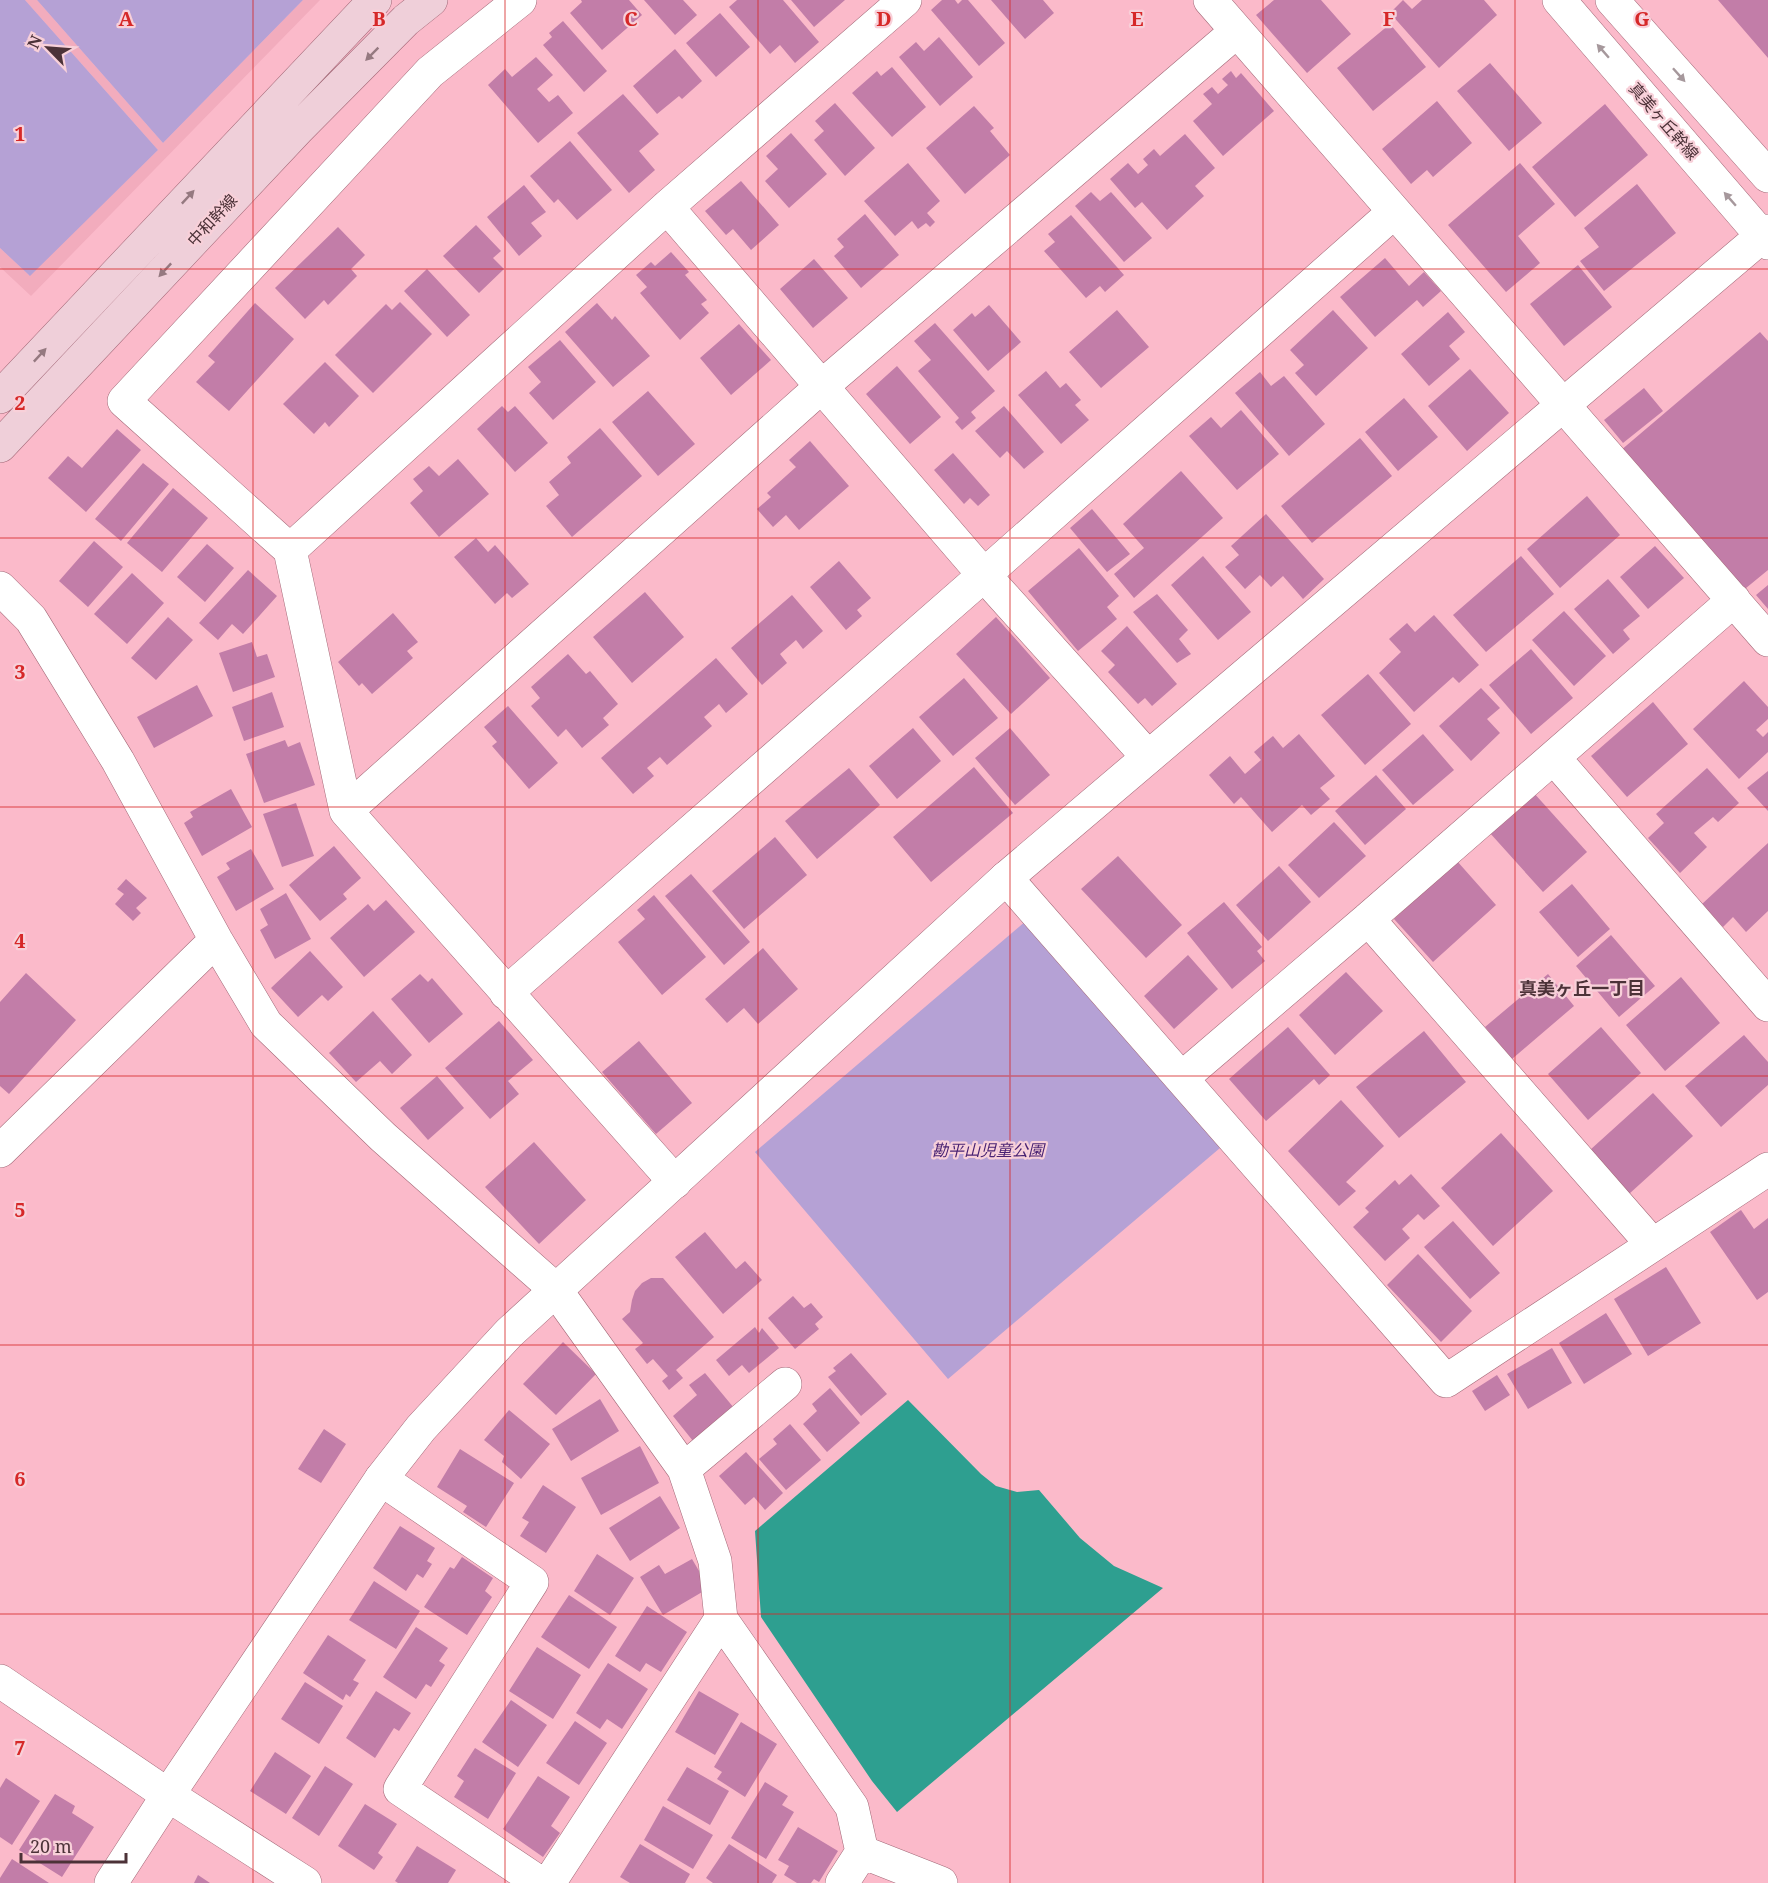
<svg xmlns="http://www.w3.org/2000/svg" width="1768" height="1883" viewBox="0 0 1768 1883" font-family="'Noto Serif','Noto Sans JP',serif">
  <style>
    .built { fill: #f2acbd }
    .green { fill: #b5a1d5 }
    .water { fill: #2e9f90 }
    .building { fill: #c27da8 }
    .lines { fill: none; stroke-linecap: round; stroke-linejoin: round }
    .minor-casing { stroke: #a36978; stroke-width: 34 }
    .tertiary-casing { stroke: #a36978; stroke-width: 34 }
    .secondary-casing { stroke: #a36978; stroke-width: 34 }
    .minor { stroke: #fff; stroke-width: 33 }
    .tertiary { stroke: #fff; stroke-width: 33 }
    .secondary { stroke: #efcfd9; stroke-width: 33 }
    .oneway { fill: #a6989c }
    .oneway2 { fill: #957980 }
    .grid { fill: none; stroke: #d62828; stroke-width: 1.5; stroke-opacity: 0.55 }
    .labels { text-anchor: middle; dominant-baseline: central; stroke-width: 4.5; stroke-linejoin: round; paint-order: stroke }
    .street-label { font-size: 16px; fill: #4c3238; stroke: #f8d0d9 }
    .park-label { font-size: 16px; font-style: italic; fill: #492373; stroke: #f8d0d9 }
    .neighbourhood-label { font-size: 18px; font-weight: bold; fill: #4c3238; stroke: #f8d0d9 }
    .grid-label { font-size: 20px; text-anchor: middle; font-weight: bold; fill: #d62828; stroke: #f8d0d9; stroke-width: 4.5; stroke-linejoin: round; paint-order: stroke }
  </style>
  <rect width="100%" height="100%" fill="#fbbaca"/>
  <path class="built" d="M25,0H37L163,143L303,0H320L31,296L0,267V248L29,275L158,150Z"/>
  <path class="green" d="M0,0H25L158,150L30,276L0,248Z
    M37,0H303L163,143Z
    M1027,920L1220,1148L948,1379L755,1152Z"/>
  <path class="water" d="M908,1400L981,1474L996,1486L1017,1492L1039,1490L1080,1538L1114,1566L1163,1588L897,1812L872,1781L761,1617L755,1531Z"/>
  <path class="building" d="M581,0H629L642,15L602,50L570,13L582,2Z
    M644,0H683L697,15L675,35Z
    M737,0H783L819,42L795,63L780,45L770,54L729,7Z
    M791,0H845L814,27Z
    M942,0H955L958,4L962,0H968L1005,43L979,66L931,10Z
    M991,0H1043L1054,13L1025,39Z
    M1274,0H1321L1351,34L1307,73L1256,15Z
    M1403,0L1412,9L1422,0H1484L1497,15L1439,68L1390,13Z
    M1718,0H1768V58Z
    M720,13L750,47L716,77L686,43Z
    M563,21L607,71L584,92L543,45L552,37L549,33Z
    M1390,24L1426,67L1373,111L1337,68Z
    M939,37L973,77L940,106L899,57L916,42L924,51Z
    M675,49L702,81L682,99L679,96L657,114L633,86Z
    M536,57L553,75L537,89L549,102L558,95L573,113L538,143L488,85L505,69L512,77Z
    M1490,63L1542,123L1509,151L1457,91Z
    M892,67L926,107L892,137L852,93L877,71L881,76Z
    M1231,71L1236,78L1241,73L1274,111L1223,156L1193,121L1212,104L1203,94L1212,87L1218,94L1228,85L1222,79Z
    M623,94L659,134L639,151L655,170L629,193L577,133Z
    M1437,101L1472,143L1433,177L1427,170L1411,184L1382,149Z
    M835,103L875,148L845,176L814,140L824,131L815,121Z
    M1605,104L1648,155L1575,217L1532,167Z
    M974,106L994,128L990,131L1010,155L965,194L926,148Z
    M791,133L827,174L789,208L765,181L778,169L766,156Z
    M1185,134L1215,168L1195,186L1204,196L1167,230L1142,202L1135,208L1110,179L1128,163L1138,174L1148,165L1143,159L1154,149L1160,156Z
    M570,141L612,190L577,220L558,199L554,203L530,176Z
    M908,163L940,201L927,213L935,222L930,227L926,223L918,229L912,221L895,236L864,201Z
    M1520,163L1555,204L1518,236L1540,263L1506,292L1448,225Z
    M741,181L779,225L751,250L733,229L726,235L705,211Z
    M1637,184L1676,233L1604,291L1580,261L1599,247L1584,228Z
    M524,185L546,212L531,223L542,236L519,256L487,217Z
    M1091,192L1100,201L1111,192L1152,238L1124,262L1075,206Z
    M865,214L899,255L861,288L834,256L844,247L837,239Z
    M1071,215L1124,275L1105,292L1100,286L1086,298L1044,251L1055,242L1048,234Z
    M476,225L501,251L493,258L504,269L479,293L443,256Z
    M338,227L365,255L351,269L357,276L328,305L324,300L305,319L275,288Z
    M671,252L689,272L685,275L707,300L701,304L709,313L680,340L640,293L647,287L636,275L651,262L655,266Z
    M1385,258L1409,286L1424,272L1441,291L1423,307L1417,300L1375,337L1340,297Z
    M814,259L848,298L813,328L780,289Z
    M1578,265L1612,307L1564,346L1530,304Z
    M427,269L470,315L447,337L404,291Z
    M400,302L432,334L373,393L335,355L386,304L392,310Z
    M255,303L294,339L229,411L196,382L215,362L208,356Z
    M597,303L612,320L615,316L650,356L613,387L565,332Z
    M989,305L1021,342L988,371L953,330L972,313L975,317Z
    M1117,310L1149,347L1101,388L1069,352Z
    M1333,310L1368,348L1316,396L1295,373L1304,365L1290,350Z
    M1448,312L1465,332L1449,346L1460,359L1429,386L1401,354Z
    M935,323L995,391L971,412L976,418L962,430L955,422L959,418L918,371L931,360L914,341Z
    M739,324L771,360L731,395L700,358Z
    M1760,332L1768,341V570L1740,593L1620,451Z
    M560,340L596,382L553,420L529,393L541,382L528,367Z
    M325,362L359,396L329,427L325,422L314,434L283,404Z
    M897,366L941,417L910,444L866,394Z
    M1470,369L1509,413L1467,451L1428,406Z
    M1046,371L1060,388L1066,383L1081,400L1075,405L1089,420L1061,444L1018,395Z
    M1260,372L1271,386L1284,376L1325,424L1289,456L1235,393Z
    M1644,388L1663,411L1623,443L1604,420Z
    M648,391L695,444L658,476L612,422Z
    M1404,398L1438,437L1398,471L1365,432Z
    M502,406L508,412L515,406L548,443L515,472L477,429Z
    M1004,406L1044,452L1024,469L1007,451L1000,458L975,431Z
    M1241,410L1279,454L1237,490L1189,436L1211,417L1221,428Z
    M600,428L642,476L572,537L546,506L559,495L549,482L571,463L567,457Z
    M117,429L141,450L86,512L48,478L68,456L82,468Z
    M1360,438L1392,476L1312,543L1281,506Z
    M810,441L849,486L799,530L786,515L773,527L757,509L771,497L767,493L796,467L789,460Z
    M953,453L990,495L978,506L970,498L964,504L934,470Z
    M458,459L489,494L439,537L410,503L423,491L413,479L429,466L439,476Z
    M143,463L169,484L121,541L95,519Z
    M1181,471L1223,518L1134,598L1114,574L1144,548L1123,524Z
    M173,488L208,518L162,572L127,543Z
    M1587,496L1620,535L1560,588L1527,549Z
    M1092,509L1130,554L1107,572L1070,528Z
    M1266,514L1324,579L1303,599L1283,576L1271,587L1260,575L1245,589L1225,567L1239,555L1231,546Z
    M476,538L488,552L495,545L529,584L512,598L507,593L495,604L454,557Z
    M94,541L123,567L88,607L59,581Z
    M207,544L234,568L205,602L177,577Z
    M1655,546L1684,578L1648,609L1620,577Z
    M1079,548L1119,596L1107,607L1117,619L1078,651L1028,591Z
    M1203,556L1251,612L1218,640L1171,585Z
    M1521,556L1554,594L1486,652L1453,615Z
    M839,561L871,598L857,610L862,616L846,630L810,587Z
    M248,570L277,596L243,634L232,624L218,640L199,623Z
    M132,573L164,603L127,644L94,614Z
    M1608,579L1640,616L1623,630L1630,639L1613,654L1574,609Z
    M1768,585V609L1756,595Z
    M645,592L684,637L632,683L593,637Z
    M1157,594L1188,630L1179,639L1191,654L1177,663L1133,612Z
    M792,595L823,631L803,649L796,640L780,654L787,663L762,685L731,648Z
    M1564,611L1606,656L1574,686L1532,640Z
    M393,613L418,642L407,651L413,658L372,694L362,683L359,686L338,662Z
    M1434,615L1479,665L1459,683L1453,677L1414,712L1379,673L1401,652L1389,639L1407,623L1415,632Z
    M168,617L193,640L156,680L131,658Z
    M996,617L1050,678L1011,714L956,654Z
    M1127,626L1177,684L1152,706L1145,698L1138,704L1108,672L1115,665L1101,651Z
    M252,642L257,657L267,654L275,677L233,692L219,653Z
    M1531,649L1573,698L1531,734L1489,685Z
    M568,654L586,674L590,671L618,704L603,718L609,725L582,748L566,729L558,737L531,706L540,698L531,687Z
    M716,658L748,694L726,713L719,704L704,717L712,726L667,765L660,757L647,768L654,776L633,794L601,758Z
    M1368,674L1411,724L1365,765L1321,715Z
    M964,678L998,718L953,756L919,717Z
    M1744,681L1768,707V719L1756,730L1763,737L1768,732V752L1739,779L1693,729Z
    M197,685L213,716L154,748L137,717Z
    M1481,688L1500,708L1487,719L1500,733L1471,761L1439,726Z
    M272,692L284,727L244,741L232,707Z
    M1653,702L1688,744L1627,797L1591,756Z
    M508,706L558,763L529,789L492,746L497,742L484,727Z
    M913,728L941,761L897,799L869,766Z
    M1010,728L1050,775L1015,805L975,758Z
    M1299,734L1335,776L1320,788L1330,799L1311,815L1302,805L1272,832L1241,797L1234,804L1209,775L1230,756L1245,774L1261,760L1254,752L1273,736L1283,748Z
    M1423,734L1454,770L1413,805L1382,770Z
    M285,740L288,747L300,742L315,785L264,803L246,754Z
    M974,767L1013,813L931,882L893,837Z
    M849,768L880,805L817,859L785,821Z
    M1707,768L1739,803L1718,822L1713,817L1694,833L1707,847L1680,873L1648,838L1664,823L1656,814Z
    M1768,771V811L1747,788Z
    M1376,775L1406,809L1365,845L1335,811Z
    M231,789L252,827L202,856L184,823L193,817L190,812Z
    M1533,792L1587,852L1543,892L1489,832Z
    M296,803L314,856L282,867L263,814Z
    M1334,822L1366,856L1319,898L1288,865Z
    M775,837L807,875L744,929L712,891Z
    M1768,843V911L1746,932L1733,917L1723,927L1702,904Z
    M334,846L361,878L343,894L347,899L320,921L289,885Z
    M251,849L274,889L236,911L217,877L230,869L226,863Z
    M1118,856L1182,925L1146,958L1081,889Z
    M1457,861L1496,905L1433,962L1394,919Z
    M1279,866L1311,902L1268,941L1236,905Z
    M691,874L750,942L724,965L665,896Z
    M126,879L147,898L136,908L141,913L133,921L115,904L124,894L117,889Z
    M1572,884L1610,929L1578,957L1539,912Z
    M286,893L311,939L275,959L260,930L268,925L260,909Z
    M654,895L706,957L662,995L618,942L645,919L637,910Z
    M386,900L415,932L364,977L330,938L368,904L374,911Z
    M1224,902L1262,947L1257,951L1265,961L1232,989L1187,933Z
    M1611,935L1655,986L1619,1017L1576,966Z
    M763,948L798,989L758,1024L744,1008L727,1023L705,999Z
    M310,951L343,987L328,1001L322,995L298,1017L271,988Z
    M1188,955L1218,989L1174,1029L1144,996Z
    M1346,972L1383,1011L1335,1055L1299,1015Z
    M26,973L76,1020L9,1094L0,1086V1002Z
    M420,974L428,982L432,978L463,1014L429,1043L391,999Z
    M1548,974L1574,1006L1512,1059L1485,1027Z
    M1681,977L1720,1023L1665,1071L1626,1025Z
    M373,1011L412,1055L392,1074L380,1061L356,1082L329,1053Z
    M499,1021L533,1060L508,1081L519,1094L490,1119L445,1068Z
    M1288,1027L1330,1075L1319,1085L1314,1079L1266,1121L1229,1079Z
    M1601,1027L1641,1073L1588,1120L1548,1074Z
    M1424,1031L1466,1082L1399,1138L1356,1087Z
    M1744,1035L1768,1062V1085L1721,1127L1685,1086Z
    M639,1041L692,1103L656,1134L602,1072Z
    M437,1076L464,1108L428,1140L400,1108Z
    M1653,1093L1693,1136L1629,1194L1590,1150Z
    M1341,1100L1384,1146L1346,1182L1356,1191L1339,1206L1288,1151Z
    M1501,1133L1553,1191L1493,1246L1441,1188Z
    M534,1142L586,1200L539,1244L485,1187Z
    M1411,1174L1440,1206L1424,1220L1418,1214L1402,1229L1410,1238L1385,1261L1353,1227L1369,1212L1365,1208L1395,1180L1399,1185Z
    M1741,1210L1754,1229L1768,1218V1292L1757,1300L1710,1232Z
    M1453,1221L1500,1273L1470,1299L1424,1247Z
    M705,1232L736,1269L745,1261L762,1280L723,1314L675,1257Z
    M1418,1254L1472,1311L1441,1342L1387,1285Z
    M1666,1267L1701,1323L1648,1356L1614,1299Z
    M651,1278H663L714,1337L676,1370L683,1378L669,1390L662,1381L668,1376L653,1359L647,1364L635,1349L643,1343L622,1319L630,1312L632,1300L635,1291L642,1283Z
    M793,1296L804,1308L811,1303L823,1317L815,1324L819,1329L795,1349L768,1318Z
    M1606,1313L1632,1354L1584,1384L1559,1343Z
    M755,1327L759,1333L762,1328L779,1348L749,1373L742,1365L729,1376L716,1360Z
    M563,1342L596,1374L556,1415L523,1384Z
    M1552,1348L1572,1383L1528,1409L1507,1374Z
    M851,1353L887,1394L861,1416L828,1377L836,1371L833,1368Z
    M705,1373L734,1408L693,1441L673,1416L697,1395L689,1385Z
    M1497,1375L1510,1395L1485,1411L1472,1391Z
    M830,1388L860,1423L827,1452L803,1424L817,1411L812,1404Z
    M600,1399L619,1431L571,1461L552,1429Z
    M509,1410L550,1444L521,1479L502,1462L504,1456L484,1440Z
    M790,1424L821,1460L786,1490L759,1459L777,1444L773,1439Z
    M324,1429L346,1444L321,1483L298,1469Z
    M640,1446L659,1483L601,1515L581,1478Z
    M460,1449L514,1483L486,1527L463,1512L467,1506L437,1487Z
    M746,1452L783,1493L765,1510L754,1497L745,1505L719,1476Z
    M543,1485L576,1507L546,1553L520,1536L529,1522L522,1518Z
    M660,1496L680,1528L630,1561L609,1528Z
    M400,1526L435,1548L427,1561L432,1564L423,1578L417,1574L406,1591L373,1568Z
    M597,1554L634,1578L610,1615L574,1591Z
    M462,1557L493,1578L485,1591L492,1597L467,1635L424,1607L450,1567L454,1569Z
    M692,1559L709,1588L663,1615L640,1577L659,1565L665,1574Z
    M374,1581L420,1611L396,1649L349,1620Z
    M569,1595L617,1627L589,1669L541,1637Z
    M647,1606L687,1632L661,1672L646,1663L640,1672L615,1656Z
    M416,1627L448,1648L439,1661L445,1665L431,1687L426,1684L416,1699L383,1677Z
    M328,1635L366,1660L353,1680L359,1683L350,1697L346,1694L343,1700L303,1673Z
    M537,1647L581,1675L553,1719L509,1691Z
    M608,1663L648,1689L622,1729L607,1719L600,1729L576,1713Z
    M305,1682L343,1706L319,1744L281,1719Z
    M376,1691L411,1713L399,1731L394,1728L375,1758L346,1738Z
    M699,1691L739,1714L715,1755L675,1732Z
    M511,1700L547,1725L518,1767L482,1742Z
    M575,1721L607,1743L579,1785L546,1763Z
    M741,1722L777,1744L745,1797L717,1779L722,1772L714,1767Z
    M475,1748L516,1773L488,1819L454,1797L464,1781L457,1776Z
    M275,1752L311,1776L286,1814L250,1791Z
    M325,1766L353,1784L319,1836L292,1818Z
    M687,1767L729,1791L710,1825L667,1800Z
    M538,1776L570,1797L551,1826L560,1833L543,1857L503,1829Z
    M6,1778L40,1801L12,1845L0,1837V1788Z
    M765,1782L788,1796L782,1805L794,1812L766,1859L731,1838Z
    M55,1794L75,1806L72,1813L94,1827L62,1877L19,1850Z
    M365,1804L397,1824L378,1853L383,1857L374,1870L338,1846Z
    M663,1806L713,1835L693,1869L644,1840Z
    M798,1827L838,1851L819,1882L814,1879L811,1883H797L784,1875L789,1866L778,1860Z
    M640,1844L690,1874L685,1883H630L620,1877Z
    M729,1844L777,1875L772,1883H713L706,1878Z
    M417,1846L456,1870L448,1883H398L395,1881Z
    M12,1859L49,1883H0V1878Z
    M198,1875L210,1883H194Z"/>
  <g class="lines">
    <defs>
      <path id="minor" d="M520,0L430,72L124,401L290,550L346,811L675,1182
        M1210,0L1768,640
        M667,207L984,575L1148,757
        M290,550L667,207L905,0
        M0,588L31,619L118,761L216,940L266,1024L383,1137L555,1289L684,1469L715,1561L721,1619L852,1807L862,1852L941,1883
        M1554,758L1768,1005
        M346,811L821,387L1237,31
        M1006,878L1446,1381L1768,1169
        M1368,919L1652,1244
        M506,993L984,575L1394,212
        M1182,1078L1368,919L1734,600
        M0,1151L216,940
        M684,1469L785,1384
        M381,1479L532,1582L400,1789L540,1883
        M549,1883L721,1619
        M842,1883L862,1852"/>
      <path id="tertiary" d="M1559,0L1768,243
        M1612,0L1768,176
        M0,1681L168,1795L305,1883
        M111,1883L168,1795L381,1479L421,1428L509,1333L1006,878L1768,231"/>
      <path id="secondary" d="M0,397L375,0
        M0,446L297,130L406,20L431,0"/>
    </defs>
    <use href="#minor" class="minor-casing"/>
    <use href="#tertiary" class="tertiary-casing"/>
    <use href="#secondary" class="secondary-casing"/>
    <use href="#minor" class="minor"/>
    <use href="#tertiary" class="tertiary"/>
    <use href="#secondary" class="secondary"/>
  </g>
  <defs><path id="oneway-solid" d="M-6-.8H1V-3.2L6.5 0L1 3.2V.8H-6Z" transform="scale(1.5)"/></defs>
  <g class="oneway">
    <use href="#oneway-solid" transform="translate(1603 51) rotate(-131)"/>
    <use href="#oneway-solid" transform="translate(1679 75) rotate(48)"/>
    <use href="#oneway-solid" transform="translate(1730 199) rotate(-131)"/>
  </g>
  <g class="oneway2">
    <use href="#oneway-solid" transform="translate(372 54) rotate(135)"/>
    <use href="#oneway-solid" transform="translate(188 197) rotate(-47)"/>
    <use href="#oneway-solid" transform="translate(165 270) rotate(133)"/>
    <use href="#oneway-solid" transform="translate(40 355) rotate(-47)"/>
  </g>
  <path class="grid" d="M253,0V1883M505,0V1883M758,0V1883M1010,0V1883M1263,0V1883M1515,0V1883M0,269H1768M0,538H1768M0,807H1768M0,1076H1768M0,1345H1768M0,1614H1768"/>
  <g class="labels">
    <g class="street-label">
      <text transform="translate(1664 121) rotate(49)">真美ヶ丘幹線</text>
      <text transform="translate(212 220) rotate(-47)">中和幹線</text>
    </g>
    <g class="park-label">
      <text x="988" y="1150">勘平山児童公園</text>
    </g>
    <g class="neighbourhood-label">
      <text x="1582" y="988">真美ヶ丘一丁目</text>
    </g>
  </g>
  <g class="grid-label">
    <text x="126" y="26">A</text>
    <text x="379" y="26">B</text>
    <text x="631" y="26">C</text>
    <text x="884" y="26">D</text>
    <text x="1137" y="26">E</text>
    <text x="1389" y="26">F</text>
    <text x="1642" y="26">G</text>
    <text x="20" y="141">1</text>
    <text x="20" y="410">2</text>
    <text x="20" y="679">3</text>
    <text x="20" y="948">4</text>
    <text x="20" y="1217">5</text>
    <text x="20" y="1486">6</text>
    <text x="20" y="1755">7</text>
  </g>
  <g transform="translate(48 48) rotate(295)" stroke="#f8d0d9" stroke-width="4.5" paint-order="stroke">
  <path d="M0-4.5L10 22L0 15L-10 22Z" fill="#4c3238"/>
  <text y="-9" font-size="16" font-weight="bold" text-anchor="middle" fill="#4c3238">N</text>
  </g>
  <path d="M21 1853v9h105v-9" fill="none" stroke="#4c3238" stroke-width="3"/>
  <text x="30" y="1853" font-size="18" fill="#4c3238" stroke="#f8d0d9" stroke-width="4.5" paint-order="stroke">20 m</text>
</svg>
